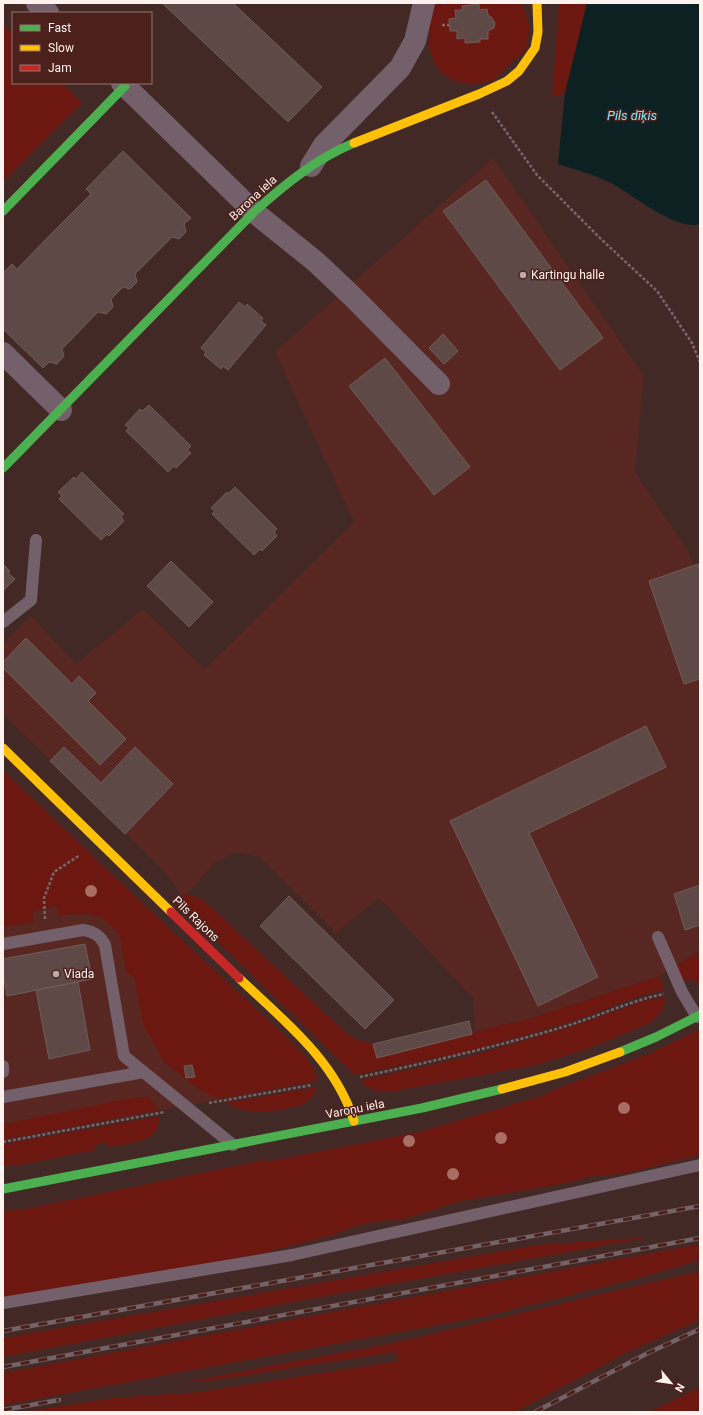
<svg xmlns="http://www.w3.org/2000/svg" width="703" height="1415" viewBox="0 0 703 1415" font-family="Roboto,sans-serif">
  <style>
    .built { fill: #582721 }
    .green { fill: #6c1810 }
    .water { fill: #0d2022 }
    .building { fill: #5e4946; stroke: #715c59 }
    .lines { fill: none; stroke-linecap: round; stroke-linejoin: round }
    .path { stroke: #79676d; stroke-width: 2.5; stroke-dasharray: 3 2; stroke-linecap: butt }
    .lane { stroke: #74606b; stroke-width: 12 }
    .street { stroke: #74606b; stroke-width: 22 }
    .fast { stroke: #4caf50; stroke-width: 9 }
    .slow { stroke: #ffc107; stroke-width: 9 }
    .jam { stroke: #c62828; stroke-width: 9 }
    .rail-casing { stroke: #756266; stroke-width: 4.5 }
    .rail { stroke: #4d211b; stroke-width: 3; stroke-dasharray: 9; stroke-linecap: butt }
    .tree { fill: #a86e64 }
    .poi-dot { fill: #bcaca9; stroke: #4d211b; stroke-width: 1.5 }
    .labels { text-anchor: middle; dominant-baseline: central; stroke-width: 3; stroke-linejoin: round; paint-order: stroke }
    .street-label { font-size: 12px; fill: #fef2ef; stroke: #4d211b }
    .poi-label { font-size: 12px; fill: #fef2ef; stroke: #4d211b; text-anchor: start }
    .water-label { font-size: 13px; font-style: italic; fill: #79e8fa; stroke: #4d211b }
  </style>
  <rect width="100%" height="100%" fill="#422926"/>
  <path class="built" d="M493,158L644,376L635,472L687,549L700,583V951L659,976L523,1021L501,1025L475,1033L473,998L379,898L336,933L260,857L236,852L213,864L184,899L164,871L3,714V644L31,616L76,664L143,609L205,669L354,522L275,352Z
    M89,862L307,1083L3,1140V895Z"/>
  <path class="green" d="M433,3H522L530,28L526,49L494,80L472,85L458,82L444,75L435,65L428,44Z
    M559,3H587L565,93L552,97Z
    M3,24L13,34V83H62L82,103L6,179L3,176Z
    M3,770C90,854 178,937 267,1019C281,1032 318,1062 317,1081L218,1099L200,1090L165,1063L143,1024L134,977L126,972C124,961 123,947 119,935C118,932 114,929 111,926C98,910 77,913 59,916L56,906L33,911L34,922L3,927Z
    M184,893L200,898L211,907L347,1034L358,1040L373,1044L378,1058L501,1025L523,1021L659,976L665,990L643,995L571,1022L469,1051L355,1075L188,913L183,900Z
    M700,951V984L688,979L681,984L673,968Z
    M666,997L663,1010L650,1023L590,1048L536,1065L395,1091C383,1092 367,1092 361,1080L471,1056L573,1026L647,1000Z
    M700,1029V1155L627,1173L588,1177L567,1183L461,1201L401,1220L377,1221L353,1227L334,1235L281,1248L246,1259L100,1283L92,1281L78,1287L3,1300V1211L25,1209L264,1160L270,1161L419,1132L541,1096L559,1088L651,1053Z
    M317,1087C316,1092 312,1099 307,1102C297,1108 266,1113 255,1112C244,1111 234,1107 225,1103Z
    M136,1097L149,1098L159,1110L3,1140V1124Z
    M160,1116C160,1144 129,1143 108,1147L107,1143L95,1145V1150L15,1166H3V1144Z
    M651,1237L325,1296L3,1357V1338L537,1245Z
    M700,1244V1260L643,1277L487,1316L3,1405V1373Z
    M700,1271V1320L630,1351L515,1412H21L113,1398L199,1392L398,1361L395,1352L209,1381L180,1383L393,1343Z
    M700,1387V1412H649Z"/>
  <path class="water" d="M587,3H700V224C675,231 635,196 613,184C596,175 576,170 558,164L565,93Z"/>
  <path class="building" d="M162,3H233L322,87L288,122Z
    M479,4V10L487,9L488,15L492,18L495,23L494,28L488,31V39H480V42L465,43V38L457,39V31H450L449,19L456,18L455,10H463L462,6Z
    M123,151L191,218L184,224L186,232L179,239L172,237L135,274L137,282L130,289L123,287L111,299L113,307L106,314L98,312L62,349L64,356L57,364L49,362L43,368L3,329V273L12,264L17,269L54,231L91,194L86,189Z
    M486,180L603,338L560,370L443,211Z
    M239,302L245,307L247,304L263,318L261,321L266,325L228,370L223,366L221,369L204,355L206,352L201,348Z
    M443,334L458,351L444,364L429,348Z
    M385,358L470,467L434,495L349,386Z
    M149,405L191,446L187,450L191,453L176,468L174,466L168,472L126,431L129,428L125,425L140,409L142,411Z
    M82,472L124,514L121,517L124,521L109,536L107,534L101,540L59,499L62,496L58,492L74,477L76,479Z
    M235,487L277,529L274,532L277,536L262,551L260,549L254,555L212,514L215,511L211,508L227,492L228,494Z
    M171,561L213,602L189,627L147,586Z
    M3,564L10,571L8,573L15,579L3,591Z
    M698,564L700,571V679L684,684L649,581Z
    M26,638L72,684L79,676L96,693L88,701L126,739L100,765L3,668V662Z
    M646,726L666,767L529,833L598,977L538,1006L450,821Z
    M64,747L101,783L135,747L173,784L125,834L50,761Z
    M700,885V925L685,930L674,894Z
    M289,896L394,1000L365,1029L260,926Z
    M85,944L92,979L7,996L3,973V959Z
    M78,982L90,1050L49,1059L36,990Z
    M469,1021L472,1034L377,1058L373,1044Z
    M192,1065L195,1077L186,1078L184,1066Z"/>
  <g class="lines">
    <path class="path" d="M442,25H449
      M492,112L537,175L602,240L657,291L692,343L700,362
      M45,919L44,898L54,872L80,855
      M360,1077C430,1062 495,1047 563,1027C597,1017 629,1001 664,994
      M209,1103L312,1085
      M3,1142L165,1112"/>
    <path class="lane" d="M3,622L31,600L36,540
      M658,937L682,992L697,1017
      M3,944L83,930C93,931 100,935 105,945L124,1056L233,1145
      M3,1066V1072
      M3,1097L144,1072
      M3,1303L292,1255L700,1165"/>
    <path class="street" d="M37,3L48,13
      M122,83L254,212L316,262L353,297L439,384
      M311,166L324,145L400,68L415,41L424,3
      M3,353L61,410"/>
    <path class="fast" d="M3,211L125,86
      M3,468L254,212C284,185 317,158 354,143
      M620,1052L656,1037L700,1015
      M3,1189L422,1108L502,1089"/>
    <path class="slow" d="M354,143L479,94L507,81L519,71L535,48L538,32L537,3
      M3,748L171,912
      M239,978C284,1021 335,1060 354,1121
      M502,1089L565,1072L620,1052"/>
    <path class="jam" d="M171,912L239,978"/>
    <defs>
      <path id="rail" d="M3,1331L700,1206
        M3,1367L700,1238
        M3,1410L59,1400
        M535,1412L648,1353L700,1329"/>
    </defs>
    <use href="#rail" class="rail-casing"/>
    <use href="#rail" class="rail"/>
  </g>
  <g class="tree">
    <circle cx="91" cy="891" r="6"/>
    <circle cx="624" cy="1108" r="6"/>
    <circle cx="501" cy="1138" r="6"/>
    <circle cx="409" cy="1141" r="6"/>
    <circle cx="453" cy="1174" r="6"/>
  </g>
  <g class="poi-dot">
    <circle cx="523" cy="275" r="4"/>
    <circle cx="56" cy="974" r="4"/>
  </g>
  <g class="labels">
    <g class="street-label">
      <text transform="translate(253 198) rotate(-43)">Barona iela</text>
      <text transform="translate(196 919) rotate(44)">Pils Rajons</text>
      <text transform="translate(355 1109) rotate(-11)">Varoņu iela</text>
    </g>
    <g class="poi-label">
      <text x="531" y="275">Kartingu halle</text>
      <text x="64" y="974">Viada</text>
    </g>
    <g class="water-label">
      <text x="632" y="115">Pils dīķis</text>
    </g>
  </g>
  <rect width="703" height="1415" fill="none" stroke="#fef2ef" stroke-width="8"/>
  <rect x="12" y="12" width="140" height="72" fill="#4d211b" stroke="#947570"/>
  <rect x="20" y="25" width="20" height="6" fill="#4caf50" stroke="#947570"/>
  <text x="48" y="32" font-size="12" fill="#fef2ef">Fast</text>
  <rect x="20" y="45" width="20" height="6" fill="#ffc107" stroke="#947570"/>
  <text x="48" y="52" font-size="12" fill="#fef2ef">Slow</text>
  <rect x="20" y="65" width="20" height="6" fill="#c62828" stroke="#947570"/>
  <text x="48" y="72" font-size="12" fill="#fef2ef">Jam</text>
  <g transform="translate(671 1383) rotate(119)" stroke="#4d211b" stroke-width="3" paint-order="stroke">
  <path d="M0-3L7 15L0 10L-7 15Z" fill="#fef2ef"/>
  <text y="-6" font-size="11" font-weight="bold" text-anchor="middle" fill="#fef2ef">N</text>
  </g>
</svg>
